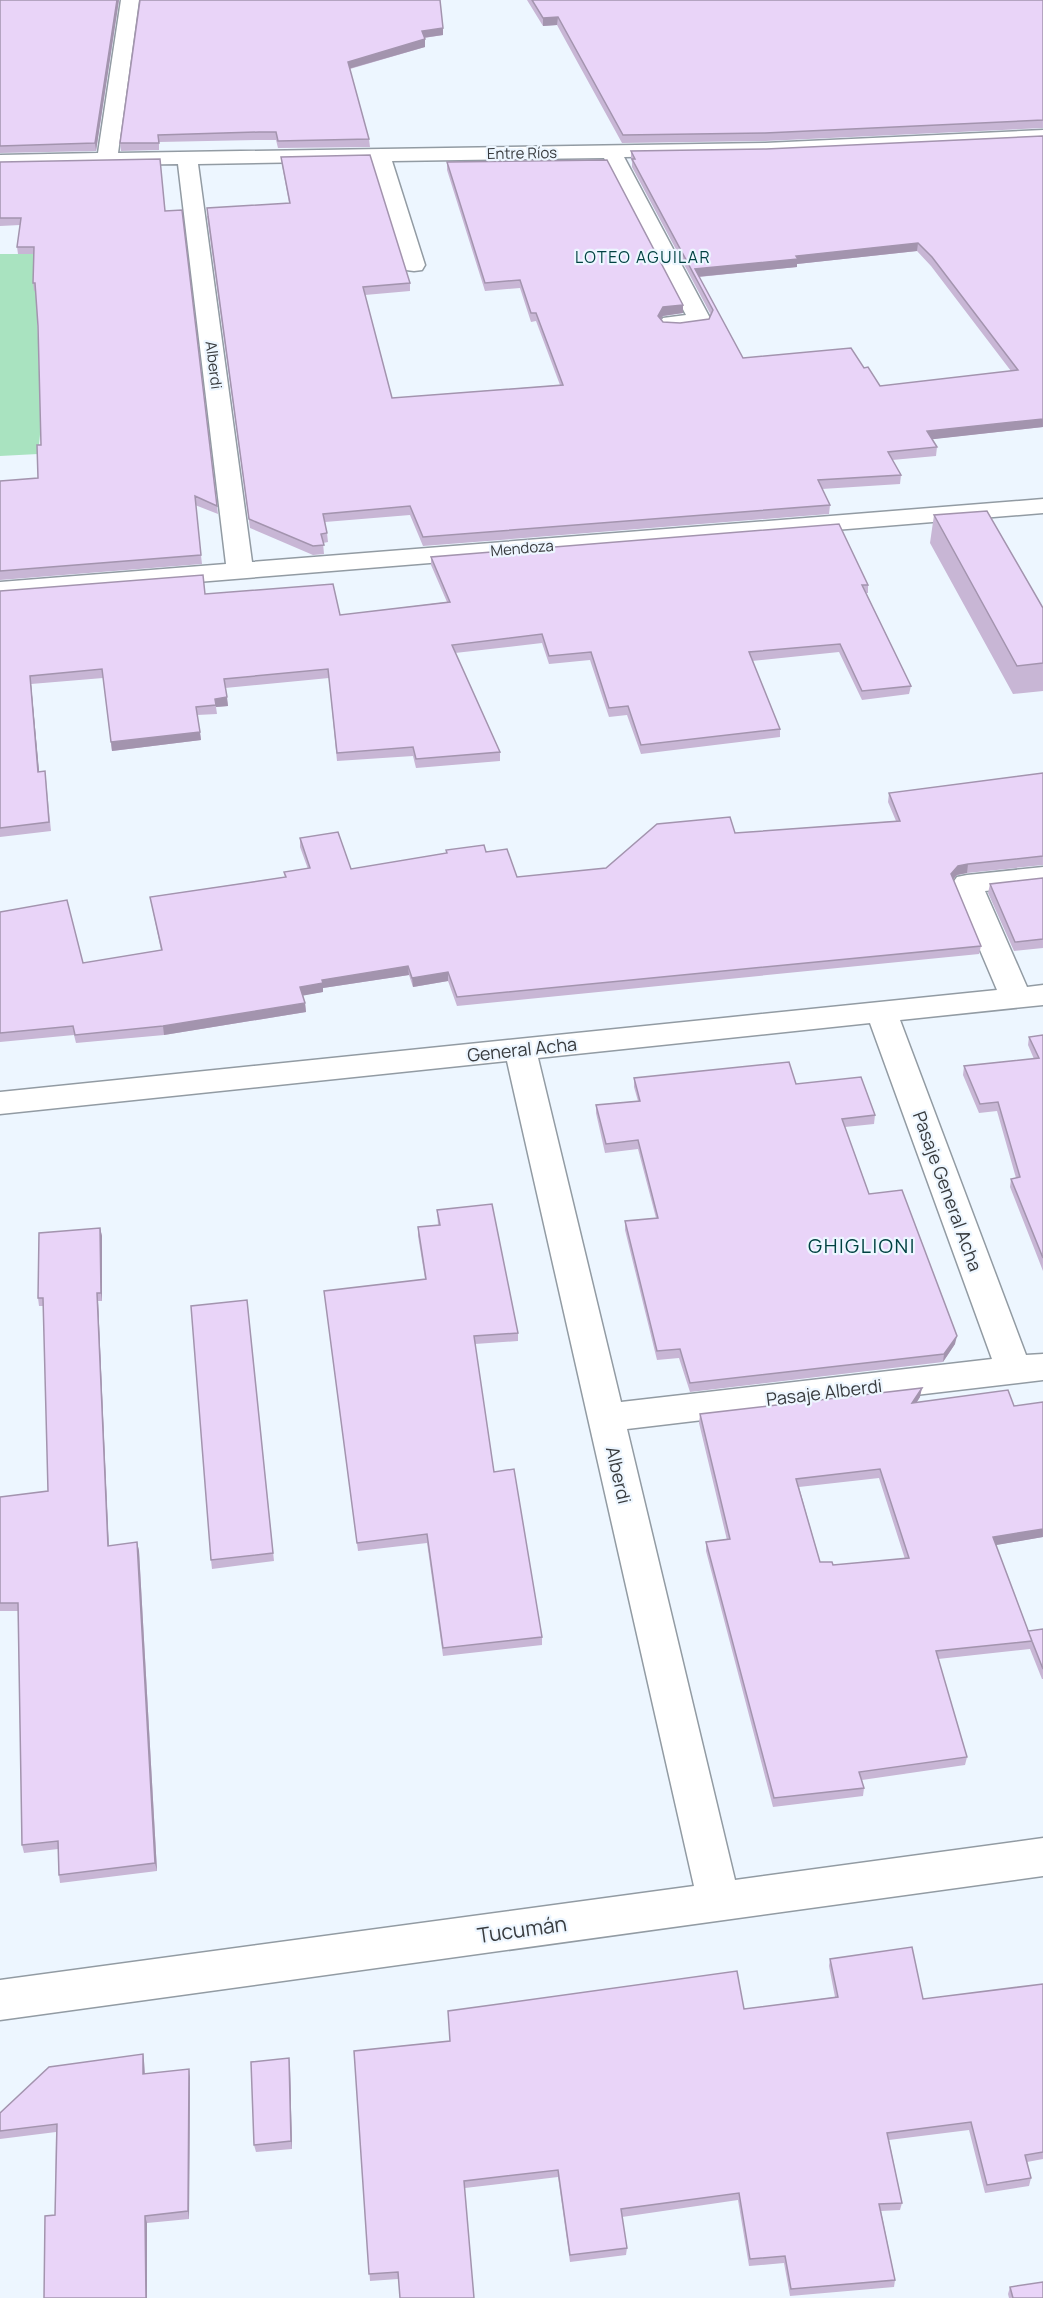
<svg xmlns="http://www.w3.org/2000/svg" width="1043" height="2298" viewBox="0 0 1043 2298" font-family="Manrope,sans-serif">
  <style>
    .green { fill: #a9e3c0 }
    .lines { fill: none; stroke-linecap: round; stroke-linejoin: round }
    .minor-casing { stroke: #929ba3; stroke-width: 3 }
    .minor { fill: #fff; fill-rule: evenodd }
    .wall { fill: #c8b6d5; fill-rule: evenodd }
    .shaded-wall { fill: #a394ae }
    .building { fill: #e9d4f8; stroke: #a394ae; stroke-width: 1.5; fill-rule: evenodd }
    .labels { text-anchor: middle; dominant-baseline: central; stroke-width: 4.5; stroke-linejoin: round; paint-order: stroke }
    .far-street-label { font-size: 15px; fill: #383b3e; stroke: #edf6ff }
    .far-neighbourhood-label { font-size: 16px; letter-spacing: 1.5px; fill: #004242; stroke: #edf6ff }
    .street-label { font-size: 18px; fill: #383b3e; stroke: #edf6ff }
    .neighbourhood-label { font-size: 20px; letter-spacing: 1.5px; fill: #004242; stroke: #edf6ff }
    .near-street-label { font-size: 21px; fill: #383b3e; stroke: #edf6ff }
  </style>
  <rect width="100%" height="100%" fill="#edf6ff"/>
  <path class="green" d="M0,254H35L41,425L38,454L0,456Z"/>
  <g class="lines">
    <defs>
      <path id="minor" d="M121,0H139L118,153L765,143L1043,130V142L765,155L624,157L711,320L708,325C694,328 677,331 663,328L660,323L663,318L686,315L604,158L392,161L425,265L422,270L414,271L406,270L403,265L372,161L198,164L252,562L1043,499V513L0,598V582L226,564L178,164L0,167V155L98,153Z
        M1043,867V885L985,891L1027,987L1043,985V1005L900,1020L1026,1355L1043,1354V1380L627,1429L735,1880L1043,1838V1876L0,2020V1980L694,1886L507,1061L0,1114V1092L997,990L952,884L957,877L967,875ZM870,1023L992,1359L621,1402L538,1058Z"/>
    </defs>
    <use href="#minor" class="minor-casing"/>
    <use href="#minor" class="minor"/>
  </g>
  <path class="wall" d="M0,0H119L96,151L0,153Z
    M527,0H1043V128L765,141L622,143L557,25L543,26Z
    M443,28V35L424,38L425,47L350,69L369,139L370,147L278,148L276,140H259L159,142V150L121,151L120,143Z
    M1043,136V427L932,439L937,447L936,456L892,460L901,475L900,484L822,489L830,505L829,514L423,546L410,515L325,522L327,533L328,542L323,543L324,554L313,555L250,528L207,216L289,203L282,165L281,157L410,283V291L365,295L392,398L560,385L536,321L531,322L520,288L485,291L447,170V162L683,313L663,316L661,319L663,322L680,323L709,319L711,315L632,167V162L631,159V151L766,149ZM917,251L931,266L1011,371L880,386L864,368L743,358L699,277L797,267V264Z
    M0,162L165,211L217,506L218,514L195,505L202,564L0,580V481L38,478L41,445L38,326L36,291H34L33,283L34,254H18L17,247L20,225L0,226Z
    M934,515L1043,608V691L1013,694L930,543Z
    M431,557L868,585V593H866L911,686L909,694L862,700L839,652L752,661L780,729V737L641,754L627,715L609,717L590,660L549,664L542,643L455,653L500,752V761L416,768L413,756L337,761L329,678L225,688L228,706L216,707L217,714L197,715L201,740L112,751L103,678L31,684L39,772L46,780L51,831L0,837V591L205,594L340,615L447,602L431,565Z
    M1043,773V865L967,873L957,875L953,879L981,946L979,954L457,1006L448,981L413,987L409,975L323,988V992L303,995L305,1003L306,1012L164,1035L76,1043L74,1035L0,1042V912L83,963L161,950L150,897L285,877L284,872L308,869L300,847V838L351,869L446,853V850L486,852L517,877L606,868L735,833L896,821L888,802L889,793Z
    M1043,878V948L1014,951L988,893L990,884Z
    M1043,1035V1271L1010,1187L1011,1179L1016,1178L997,1111L979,1113L963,1075L964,1066L1034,1059L1028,1045L1029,1037Z
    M634,1078L796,1084L875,1115L874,1124L845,1127L869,1194L955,1344L943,1362L690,1392L679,1358L657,1360L625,1230V1221L656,1218L638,1149L605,1153L596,1113V1105L638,1101L634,1087Z
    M437,1210L518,1333V1341L475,1344L494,1472L542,1637V1645L443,1656L427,1543L358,1551L324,1291L425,1279L418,1236V1227L438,1225Z
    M100,1228L102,1236V1301H98L109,1546L137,1542L139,1551L157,1871L60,1883L59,1875L58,1849L24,1853L22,1845L18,1611H0V1497L48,1491L44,1306H39L38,1298Z
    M248,1308L274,1561L212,1569L211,1560Z
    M920,1397L917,1402L1043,1537L995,1545L1028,1631L1043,1629V1679H1042L1030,1649L938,1659L967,1757L965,1765L862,1780L864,1788L863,1796L773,1807L706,1551V1542L727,1540L699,1423L700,1414ZM879,1478L905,1559L833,1565L820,1562L799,1487Z
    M830,1959L923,1999L1043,1984V2159L1027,2162L1031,2178L1029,2186L985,2193L969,2130L889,2140L902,2203L900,2210L881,2211L895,2280L894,2287L790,2296L784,2263L749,2266L738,2200L622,2217L627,2248L626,2255L570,2262L558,2177L465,2188L398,2279L370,2281L354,2051L744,2009L835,1997L829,1966Z
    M143,2054L144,2061L145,2074L190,2077L189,2219L147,2223V2298H44L55,2215L56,2132L0,2139V2113Z
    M290,2066L292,2149L256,2152L254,2145Z
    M1010,2287L1043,2298H1009L1008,2294Z"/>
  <path class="shaded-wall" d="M117,0H119L96,151L95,143Z
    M558,17L557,25L543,26V18Z
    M443,28V35L422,38V31Z
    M425,39V47L348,69V62Z
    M918,243L917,251L797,264V267L696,277L695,269L796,256Z
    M683,305V313L663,316L658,324V316L663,307Z
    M1043,419V427L926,440L927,431Z
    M30,676L31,684L40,781L38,772Z
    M227,697L228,706L216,707L215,699Z
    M200,732L201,740L112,751L111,742Z
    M968,864L967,873L957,875L950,883L951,874L958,866Z
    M408,966L409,975L323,988V992L301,996L300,987L322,980Z
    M448,972V981L413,987L412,978Z
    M305,1003L306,1012L164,1035L163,1026Z
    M100,1228L102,1236V1301L101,1293Z
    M97,1293L98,1301L109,1554L108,1546Z
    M957,1336L955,1344L943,1362L944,1354Z
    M922,1388L920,1397L910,1412L912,1403Z
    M1043,1529V1537L991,1546L993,1537Z
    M137,1542L139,1551L157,1871L155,1863Z
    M143,2054L144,2061L145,2081L143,2074Z
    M289,2058L290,2066L292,2149L291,2141Z
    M189,2069L190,2077L189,2219L188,2211Z
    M145,2216L147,2223V2298H146Z"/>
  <path class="building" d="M0,0H117L95,143L0,146Z
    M140,0H440L443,28L422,31L425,39L348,62L369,139L278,141L276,132H259L158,135L159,143H120Z
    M532,0H1043V120L765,133L623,135L558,17L543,18Z
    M1043,136V419L927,431L937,447L888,452L901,475L818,480L830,505L423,537L410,506L323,514L327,533L321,534L324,545L313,546L249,519L207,208L290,203L281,157L370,155L410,283L363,287L392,398L563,385L536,313H531L520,280L485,283L447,162L607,160L683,305L663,307L658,316L663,322L680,323L709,319L713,310L632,159H635L631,151L766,149ZM918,243L932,257L1018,370L880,386L868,367L864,368L851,348L743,358L695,269L798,259L796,256Z
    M160,159L165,211L182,210L217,506L195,496L201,555L0,571V481L38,478L37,445H41L38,326L35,283H33L34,247H17L21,218H0V162Z
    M987,511L1043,608V663L1017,666L934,515Z
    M839,524L868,585H862L911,686L862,691L840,644L749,652L780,729L641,745L628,706L609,708L591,652L549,656L542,634L452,645L500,752L416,759L413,747L337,753L328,669L224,679L227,697L215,699L216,705L196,707L200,732L111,742L102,669L30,676L38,772L45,771L49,822L0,828V591L203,575L205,594L333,584L340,615L450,602L431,557Z
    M1043,773V856L968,864L958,866L951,874L981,946L457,997L448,972L412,978L408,966L322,980L323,983L300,987L305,1003L163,1026L75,1035L73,1026L0,1033V912L67,900L83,963L162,950L150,897L286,877L284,872L310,868L300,838L338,832L351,869L447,853L446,850L484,845L486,852L507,849L517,877L606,868L657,824L730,817L735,833L900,821L889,793Z
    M1043,878V939L1015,942L990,884Z
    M1043,1035V1258L1011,1179L1020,1177L998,1102L980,1104L964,1066L1039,1058L1029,1037Z
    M789,1062L796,1084L861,1077L875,1115L842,1119L869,1194L902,1190L957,1336L944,1354L690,1383L680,1349L657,1351L625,1221L658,1218L638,1140L606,1144L596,1105L640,1101L634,1078Z
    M492,1204L518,1333L474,1336L494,1472L514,1469L542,1637L443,1648L427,1534L357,1543L324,1291L426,1279L418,1227L440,1225L437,1210Z
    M100,1228L101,1293H97L108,1546L137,1542L155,1863L59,1875L58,1841L22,1845L18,1603H0V1497L48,1491L43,1298H38L39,1233Z
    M247,1300L273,1553L211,1560L191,1306Z
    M922,1388L912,1403L1008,1390L1014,1406L1043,1402V1529L993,1537L1032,1641L936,1651L967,1757L859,1772L864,1788L774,1798L706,1542L730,1539L700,1414ZM880,1469L909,1558L833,1565L832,1562H820L796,1479Z
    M1043,1629V1669L1028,1631Z
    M912,1947L923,1999L1043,1984V2152L1025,2155L1031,2178L987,2185L971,2122L887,2133L902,2203L879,2204L895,2280L791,2289L785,2256L750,2259L739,2193L621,2209L627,2248L570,2255L558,2170L464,2181L474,2298H400L398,2272L369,2274L354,2051L450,2041L448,2011L737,1971L744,2009L838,1997L830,1959Z
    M143,2054V2074L189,2069L188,2211L145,2216L146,2298H44L45,2216L55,2215L57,2124L0,2131V2113L49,2067Z
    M289,2058L291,2141L254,2145L251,2062Z
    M1043,2282V2298H1013L1010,2287Z"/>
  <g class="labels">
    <g class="far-street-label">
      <text transform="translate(522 153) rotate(-1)">Entre Ríos</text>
      <text transform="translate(214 365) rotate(83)">Alberdi</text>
      <text transform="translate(522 548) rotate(-5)">Mendoza</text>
    </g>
    <g class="far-neighbourhood-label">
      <text x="643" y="257">LOTEO AGUILAR</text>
    </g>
    <g class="street-label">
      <text transform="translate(522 1049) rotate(-6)">General Acha</text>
      <text transform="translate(948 1191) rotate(70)">Pasaje General Acha</text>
      <text transform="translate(824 1392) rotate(-7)">Pasaje Alberdi</text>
      <text transform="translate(619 1475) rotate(77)">Alberdi</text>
    </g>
    <g class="neighbourhood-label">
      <text x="862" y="1245">GHIGLIONI</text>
    </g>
    <g class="near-street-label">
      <text transform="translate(522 1929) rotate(-8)">Tucumán</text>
    </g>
  </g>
</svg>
